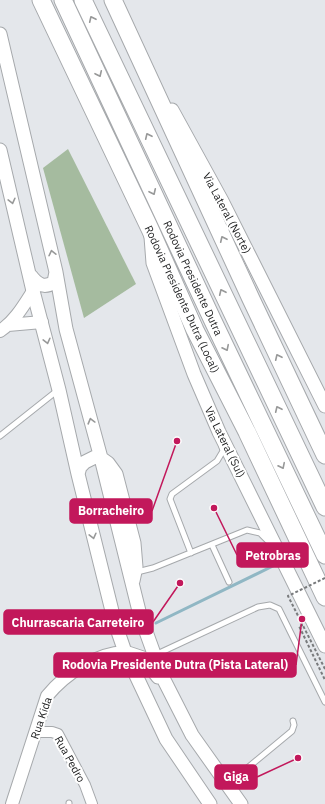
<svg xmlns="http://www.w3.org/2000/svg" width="325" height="804" viewBox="0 0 325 804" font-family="'IBM Plex Sans',sans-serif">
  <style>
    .forest { fill: #a5bb9f }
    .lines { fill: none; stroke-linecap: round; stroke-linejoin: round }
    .stream { stroke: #90b7c4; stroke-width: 3 }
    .service-casing { stroke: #a6a9ac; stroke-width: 7 }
    .minor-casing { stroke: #a6a9ac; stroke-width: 12 }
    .tertiary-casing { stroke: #a6a9ac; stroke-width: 14 }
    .secondary-casing { stroke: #a6a9ac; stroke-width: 15 }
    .motorway-casing { stroke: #a6a9ac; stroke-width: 19 }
    .path { stroke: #797b7d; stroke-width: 2; stroke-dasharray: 3 2; stroke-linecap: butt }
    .service { stroke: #fff; stroke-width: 5 }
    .minor { stroke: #fff; stroke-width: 10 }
    .tertiary { stroke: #fff; stroke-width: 12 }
    .secondary { stroke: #fff; stroke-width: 13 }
    .motorway { stroke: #fff; stroke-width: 17 }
    .path-bridge { stroke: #797b7d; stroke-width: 2; stroke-dasharray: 3 2; stroke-linecap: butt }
    .oneway { stroke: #989999 }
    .labels { text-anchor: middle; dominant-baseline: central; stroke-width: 4; stroke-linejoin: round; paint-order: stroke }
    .street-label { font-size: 11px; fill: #1b1c1d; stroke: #fff }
    .leader { fill: none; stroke: #c2185b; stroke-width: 1.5 }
    .callout-dot { fill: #c2185b; stroke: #fff; stroke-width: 1.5 }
    .callout { fill: #c2185b; stroke: #c2185b; stroke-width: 1.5 }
    .callout-label { font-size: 12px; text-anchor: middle; font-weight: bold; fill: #fff }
  </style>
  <rect width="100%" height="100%" fill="#e4e7eb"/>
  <path class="forest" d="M68,149L136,284L84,318L43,168Z"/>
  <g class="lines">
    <path class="stream" d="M156,623L275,565"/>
    <defs>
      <path id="service" d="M0,436L58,390
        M212,545L229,582
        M191,553L170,499L172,494L217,461L223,451L222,447
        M137,572L153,568L247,530L260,533L267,540
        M155,655L258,607L270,605L279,609L325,702
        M228,784L292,731L294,725L293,721
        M69,803V804"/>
      <path id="minor" d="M36,732H52L58,734L85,785L92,804"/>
      <path id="tertiary" d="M8,325L42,322
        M0,331C15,321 24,305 33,291
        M12,804L47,696C65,674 96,653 125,652"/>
      <path id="secondary" d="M0,34L56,272L66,329L101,458L140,615L162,676L192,735L241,804
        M172,110L222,201L325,406
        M0,150L33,291L59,390L78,474L115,623L125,652L166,739L210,804
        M151,237L153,263L194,374L219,432L325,646
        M31,276C37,284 44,289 54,282L56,272
        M78,474L80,467L85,462L95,457L101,458L108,463L116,474L134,543L136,567L133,581
        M125,652L143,658L158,677"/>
      <path id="motorway" d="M41,0L150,229L195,330L247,432L325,597
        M63,0L213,321L325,555
        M83,0L325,507
        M113,0L251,299L325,455"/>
    </defs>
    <use href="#service" class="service-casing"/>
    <use href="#minor" class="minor-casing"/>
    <use href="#tertiary" class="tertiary-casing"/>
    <use href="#secondary" class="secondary-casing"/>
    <use href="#motorway" class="motorway-casing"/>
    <path class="path" d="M303,625L299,626L325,680"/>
    <use href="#service" class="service"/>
    <use href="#minor" class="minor"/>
    <use href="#tertiary" class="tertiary"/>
    <use href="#secondary" class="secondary"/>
    <use href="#motorway" class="motorway"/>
    <path class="path-bridge" d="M325,578L288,596L325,669"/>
  </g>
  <defs><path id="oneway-chevron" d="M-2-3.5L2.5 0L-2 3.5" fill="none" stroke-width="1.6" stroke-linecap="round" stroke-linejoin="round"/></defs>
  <g class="oneway">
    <use href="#oneway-chevron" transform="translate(92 19) rotate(-115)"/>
    <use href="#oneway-chevron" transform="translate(99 74) rotate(65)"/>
    <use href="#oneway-chevron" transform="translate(148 136) rotate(-115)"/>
    <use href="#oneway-chevron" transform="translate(153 192) rotate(65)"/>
    <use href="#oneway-chevron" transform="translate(12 201) rotate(76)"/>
    <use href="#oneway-chevron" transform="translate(223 239) rotate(-115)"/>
    <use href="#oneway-chevron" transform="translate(52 253) rotate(-103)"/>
    <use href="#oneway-chevron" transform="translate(222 292) rotate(-115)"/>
    <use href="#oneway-chevron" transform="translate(47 341) rotate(76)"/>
    <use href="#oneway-chevron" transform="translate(226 348) rotate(64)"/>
    <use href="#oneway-chevron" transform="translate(278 357) rotate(-115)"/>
    <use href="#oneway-chevron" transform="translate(278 409) rotate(-115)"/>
    <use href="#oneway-chevron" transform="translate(91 421) rotate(-105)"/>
    <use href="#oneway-chevron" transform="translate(282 466) rotate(64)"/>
    <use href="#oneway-chevron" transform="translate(93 536) rotate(76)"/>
  </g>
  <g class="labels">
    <g class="street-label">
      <text transform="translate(227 213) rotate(62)">Via Lateral (Norte)</text>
      <text transform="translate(193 278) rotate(65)">Rodovia Presidente Dutra</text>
      <text transform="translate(182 299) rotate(65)">Rodovia Presidente Dutra (Local)</text>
      <text transform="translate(225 442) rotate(64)">Via Lateral (Sul)</text>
      <text transform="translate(41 718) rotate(-71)">Rua Kida</text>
      <text transform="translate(70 759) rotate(61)">Rua Pedro</text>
    </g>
  </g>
  <path class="leader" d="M177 441L152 511M214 508L237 555M180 583L153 622M302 619L296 665M298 758L257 777"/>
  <g class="callout-dot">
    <circle cx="177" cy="441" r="4"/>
    <circle cx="214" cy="508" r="4"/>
    <circle cx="180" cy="583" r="4"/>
    <circle cx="302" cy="619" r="4"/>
    <circle cx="298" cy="758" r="4"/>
  </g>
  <g class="callout">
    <rect x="70" y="499" width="82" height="24" rx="4"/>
    <rect x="237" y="543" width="71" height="24" rx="4"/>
    <rect x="4" y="610" width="149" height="24" rx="4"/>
    <rect x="54" y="653" width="242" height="24" rx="4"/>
    <rect x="215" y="765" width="42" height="24" rx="4"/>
  </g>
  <g class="callout-label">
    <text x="111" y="515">Borracheiro</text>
    <text x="273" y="560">Petrobras</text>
    <text x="78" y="627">Churrascaria Carreteiro</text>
    <text x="175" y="669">Rodovia Presidente Dutra (Pista Lateral)</text>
    <text x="236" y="781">Giga</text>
  </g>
</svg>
